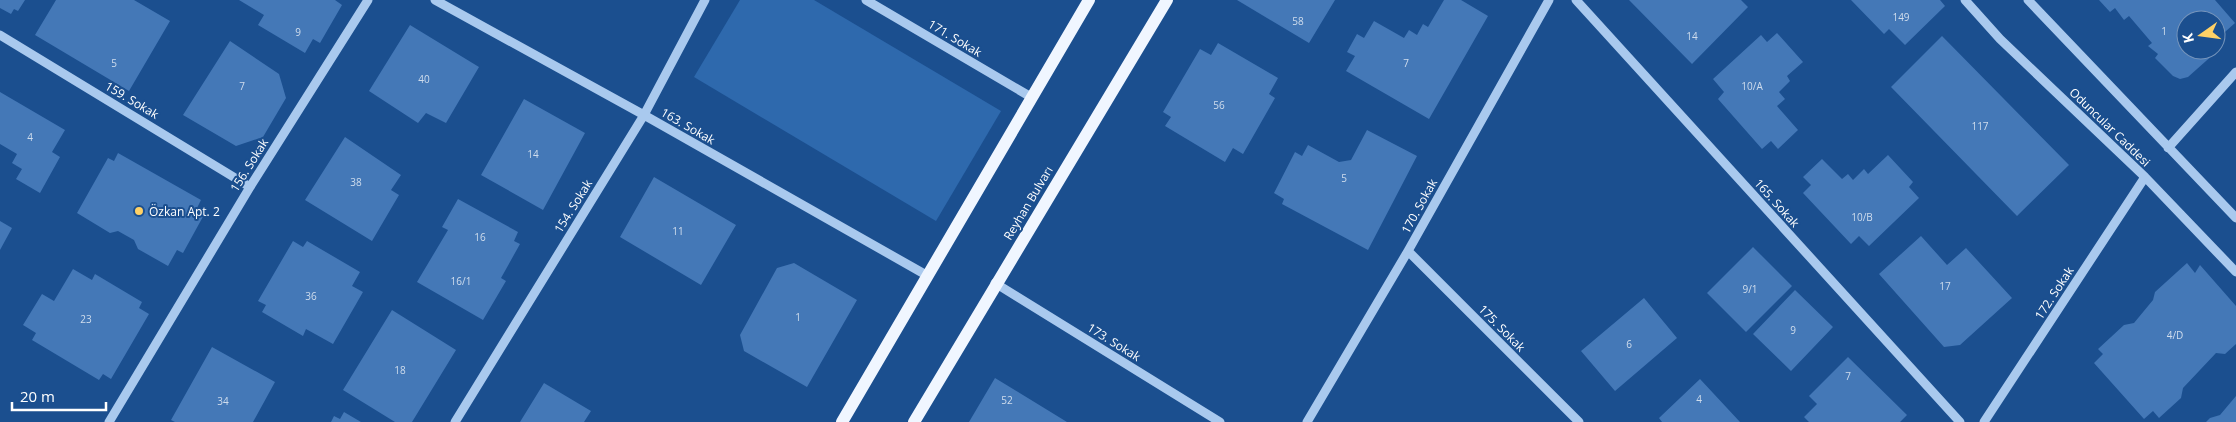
<svg xmlns="http://www.w3.org/2000/svg" width="2236" height="422" viewBox="0 0 2236 422" font-family="'Open Sans',sans-serif">
  <style>
    .green { fill: #2e69ad }
    .building { fill: #4478b7 }
    .lines { fill: none; stroke-linecap: round; stroke-linejoin: round }
    .minor { stroke: #a9c9ee; stroke-width: 9 }
    .major { stroke: #f0f6ff; stroke-width: 12 }
    .poi-dot { fill: #ffd166; stroke: #1b4f8f; stroke-width: 2 }
    .labels { text-anchor: middle; dominant-baseline: central; stroke-width: 4; stroke-linejoin: round; paint-order: stroke }
    .number-label { font-size: 10px; fill: #d0dded }
    .street-label { font-size: 12px; fill: #fff; stroke: #1b4f8f }
    .poi-label { font-size: 12px; fill: #fff; stroke: #1b4f8f; text-anchor: start }
  </style>
  <rect width="100%" height="100%" fill="#1b4f8f"/>
  <path class="green" d="M740,0H814L1001,111L936,221L694,77Z"/>
  <path class="building" d="M0,0H25L18,11L14,9L11,14L0,8Z
    M56,0H134L170,21L129,91L35,35Z
    M239,0H335L342,5L320,43L313,39L305,53L258,25L264,15Z
    M1237,0H1335L1309,43Z
    M1444,0H1461L1488,16L1429,119L1346,71L1355,56L1347,52L1357,34L1364,38L1374,21L1404,38L1409,30L1417,35L1423,24L1428,27Z
    M1629,0H1741L1748,7L1692,64Z
    M1851,0H1940L1945,6L1905,45L1889,29L1884,34Z
    M2099,0H2215L2235,23L2216,40V20H2186V50H2213L2215,53L2188,77L2180,79L2173,76L2155,58L2158,54L2148,46L2152,43L2129,16L2124,20L2115,8L2110,12Z
    M410,25L479,67L446,123L426,113L418,123L369,91Z
    M1777,33L1803,62L1787,76L1790,81L1779,92L1785,99L1777,106L1798,130L1778,149L1771,141L1762,149L1718,99L1724,92L1713,79L1761,35L1767,42Z
    M1942,36L2069,165L2017,216L1891,87Z
    M230,41L279,74L286,98L263,137L236,146L183,115Z
    M1218,43L1278,78L1269,94L1275,98L1243,154L1233,148L1225,162L1165,126L1171,117L1163,112L1200,49L1211,55Z
    M0,92L65,130L52,152L60,157L40,193L16,179L22,169L12,163L17,154L0,144Z
    M524,99L585,133L543,210L481,175Z
    M1367,130L1417,156L1368,250L1282,204L1284,199L1274,193L1295,152L1302,156L1308,145L1339,162L1351,160Z
    M345,137L401,175L391,190L399,195L372,241L305,200Z
    M118,153L201,200L197,208L205,213L183,253L177,250L168,266L138,249L134,240L118,231L110,233L77,213L108,158L114,161Z
    M1888,155L1913,182L1909,187L1919,198L1869,246L1859,236L1851,244L1803,193L1811,185L1803,177L1822,159L1842,179L1848,174L1853,180L1864,169L1868,174Z
    M654,177L736,225L701,285L620,237Z
    M458,199L518,232L514,241L520,244L501,278L506,281L483,320L417,282L448,230L442,227Z
    M0,221L12,228L0,250Z
    M1921,236L1947,265L1966,248L2012,298L1960,345L1944,347L1879,274Z
    M293,241L303,247L307,241L360,272L352,286L363,292L333,344L306,329L303,336L262,312L266,305L258,301Z
    M1753,247L1792,286L1746,332L1707,293Z
    M794,263L857,300L807,387L744,351L740,335L777,268Z
    M2187,263L2195,273L2200,265L2236,306V344L2225,354L2216,353L2183,388L2181,398L2159,418L2153,411L2144,419L2094,363L2103,354L2098,349L2124,325L2134,323L2153,300L2155,292Z
    M73,269L92,280L95,274L142,302L139,308L149,314L111,379L103,374L99,380L32,340L36,333L23,325L42,294L54,301Z
    M1795,290L1833,327L1791,371L1753,334Z
    M1644,298L1677,338L1615,391L1581,351Z
    M392,310L456,350L412,422H395L343,390Z
    M212,347L275,382L253,422H175L171,420Z
    M1848,357L1907,415L1900,422H1809L1804,417L1817,404L1809,396Z
    M995,378L1067,422H969Z
    M1700,379L1740,422H1662L1659,418Z
    M544,383L591,411L584,422H520Z
    M2236,396V422H2206L2210,418L2220,415Z
    M344,412L361,422H331L334,416L340,419Z"/>
  <g class="lines">
    <path class="minor" d="M435,0L644,115L928,276
      M866,0L1031,97
      M1576,0L1960,422
      M1965,0L2000,39L2145,177L2236,272
      M2028,0L2236,218
      M0,35L250,187
      M2168,148L2236,72
      M1408,251L1579,422
      M995,283L1220,422
      M109,422L250,187L368,0
      M455,422L644,115L705,0
      M1307,422L1408,251L1549,0
      M1984,422L2145,177"/>
    <path class="major" d="M842,422L1089,0
      M914,422L1167,0"/>
  </g>
  <circle class="poi-dot" cx="139" cy="211" r="5"/>
  <g class="labels">
    <g class="number-label">
      <text x="1901" y="17">149</text>
      <text x="1298" y="21">58</text>
      <text x="2164" y="31">1</text>
      <text x="298" y="32">9</text>
      <text x="1692" y="36">14</text>
      <text x="114" y="63">5</text>
      <text x="1406" y="63">7</text>
      <text x="424" y="79">40</text>
      <text x="242" y="86">7</text>
      <text x="1752" y="86">10/A</text>
      <text x="1219" y="105">56</text>
      <text x="1980" y="126">117</text>
      <text x="30" y="137">4</text>
      <text x="533" y="154">14</text>
      <text x="1344" y="178">5</text>
      <text x="356" y="182">38</text>
      <text x="1862" y="217">10/B</text>
      <text x="678" y="231">11</text>
      <text x="480" y="237">16</text>
      <text x="461" y="281">16/1</text>
      <text x="1945" y="286">17</text>
      <text x="1750" y="289">9/1</text>
      <text x="311" y="296">36</text>
      <text x="798" y="317">1</text>
      <text x="86" y="319">23</text>
      <text x="1793" y="330">9</text>
      <text x="2175" y="335">4/D</text>
      <text x="1629" y="344">6</text>
      <text x="400" y="370">18</text>
      <text x="1848" y="376">7</text>
      <text x="1699" y="399">4</text>
      <text x="1007" y="400">52</text>
      <text x="223" y="401">34</text>
    </g>
    <g class="street-label">
      <text transform="translate(955 38) rotate(31)">171. Sokak</text>
      <text transform="translate(132 100) rotate(31)">159. Sokak</text>
      <text transform="translate(688 126) rotate(30)">163. Sokak</text>
      <text transform="translate(2110 127) rotate(44)">Oduncular Caddesi</text>
      <text transform="translate(249 165) rotate(-58)">156. Sokak</text>
      <text transform="translate(1028 203) rotate(-59)">Reyhan Bulvarı</text>
      <text transform="translate(1777 203) rotate(48)">165. Sokak</text>
      <text transform="translate(573 206) rotate(-58)">154. Sokak</text>
      <text transform="translate(1419 206) rotate(-61)">170. Sokak</text>
      <text transform="translate(2054 293) rotate(-57)">172. Sokak</text>
      <text transform="translate(1502 328) rotate(45)">175. Sokak</text>
      <text transform="translate(1114 342) rotate(32)">173. Sokak</text>
    </g>
    <g class="poi-label">
      <text x="149" y="211">Özkan Apt. 2</text>
    </g>
  </g>
  <g transform="translate(2201 35) rotate(256)"><circle r="24" fill="#1b4f8f" stroke="#7695bc"/>
  <path d="M0-4L9 19L0 12L-9 19Z" fill="#ffd166"/>
  <text y="-8" font-size="14" font-weight="bold" text-anchor="middle" fill="#ffffff">K</text>
  </g>
  <path d="M12 402v8h94v-8" fill="none" stroke="#ffffff" stroke-width="2.5"/>
  <text x="20" y="402" font-size="15" fill="#ffffff" stroke="#1b4f8f" stroke-width="4" paint-order="stroke">20 m</text>
</svg>
